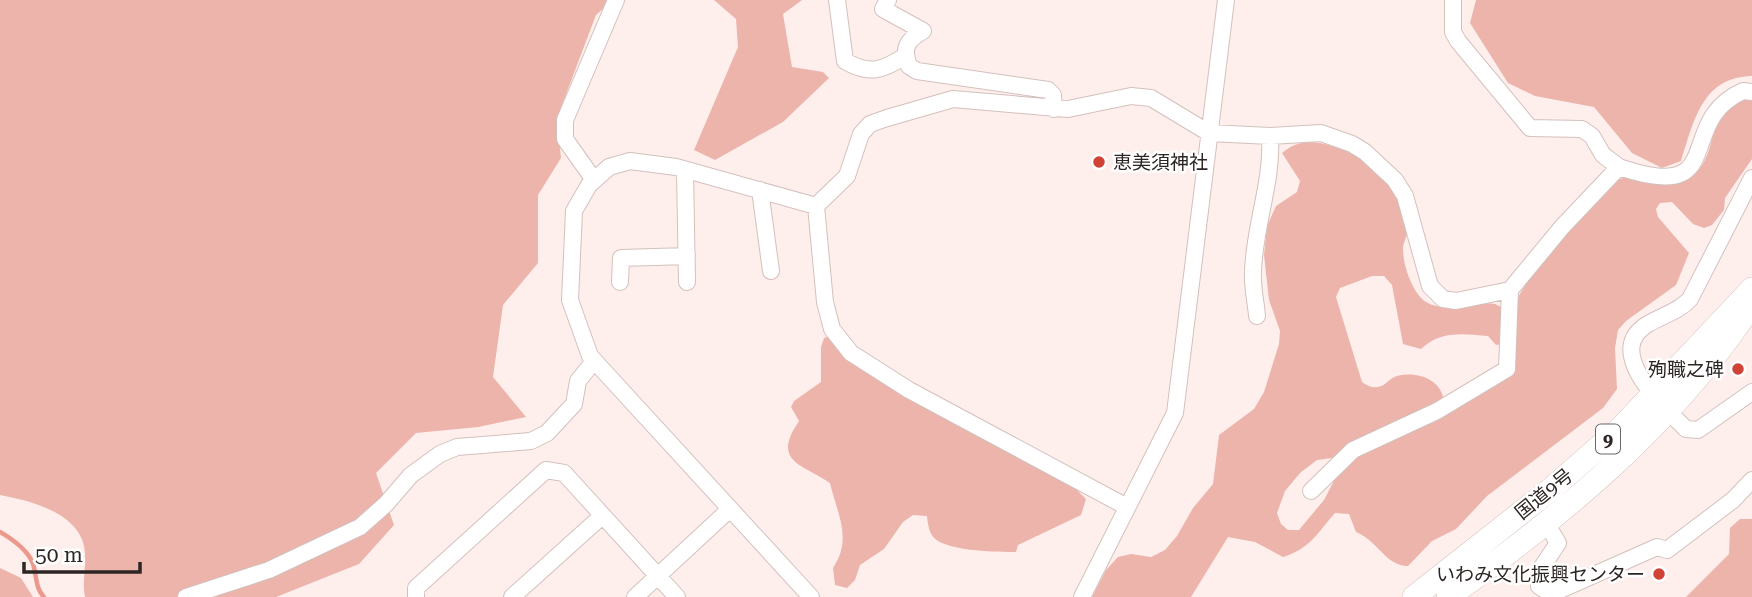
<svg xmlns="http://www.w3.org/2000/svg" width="1752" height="597" viewBox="0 0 1752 597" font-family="'Roboto Serif','Noto Sans JP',serif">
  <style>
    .green { fill: #ecb4ab }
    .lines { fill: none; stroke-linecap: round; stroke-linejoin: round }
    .stream { stroke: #eb998d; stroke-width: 4.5 }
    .minor-casing { stroke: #d3c0bd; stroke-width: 18 }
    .highway-casing { stroke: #d3c0bd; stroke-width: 24 }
    .minor { stroke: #fff; stroke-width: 16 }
    .highway { stroke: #fff; stroke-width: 23 }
    .poi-dot { fill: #d04236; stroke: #fff; stroke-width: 2.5 }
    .labels { text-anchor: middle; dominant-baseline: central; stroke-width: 5; stroke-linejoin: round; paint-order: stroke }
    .shield { fill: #fff; stroke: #6c6666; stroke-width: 2 }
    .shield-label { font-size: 18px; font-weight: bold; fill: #2d2524 }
    .poi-label { font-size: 19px; fill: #2d2524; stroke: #fff; text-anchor: end }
    .street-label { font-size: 19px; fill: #2d2524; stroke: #fff }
  </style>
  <rect width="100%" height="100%" fill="#ffefec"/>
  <path class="green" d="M0,0H613L596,15L557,118L561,158L538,195V263L503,305L493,377L526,417L478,427L416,433L376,473L394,525L359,564L276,597H85C82,583 86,567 85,553C83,514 32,501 0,495Z
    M714,0H802L783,14L792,67L823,72L829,78L783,122L715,160L694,150L738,47L736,19Z
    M1476,0H1752V76C1702,77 1694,121 1681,161L1662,168L1632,153L1594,107L1535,96L1508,83L1470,23Z
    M1744,97L1752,99V159L1725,198L1724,210L1712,225L1704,228L1693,224L1672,202L1660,203L1656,209L1658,217L1689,253L1676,285L1626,321L1618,330L1615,348L1617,389L1603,408L1487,496L1456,529L1432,541L1408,566C1386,566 1379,542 1356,532L1349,514L1335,513C1318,532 1310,549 1283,557L1255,542L1228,537L1191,597H1092L1106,570L1118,557L1131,554L1151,557L1165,550L1177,536L1193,508L1213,484L1219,435L1254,409L1264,392L1279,344L1280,331L1269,300L1264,255L1267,226L1276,206L1297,192L1300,181L1282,153C1296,140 1314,140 1332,146C1367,156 1407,189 1408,228C1408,235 1403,242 1403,249C1403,265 1411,288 1422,299C1442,316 1472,301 1495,304L1501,307L1502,344L1496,345L1488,336C1463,334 1441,330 1421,349L1403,344L1392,285L1384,276H1372L1340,288L1336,297L1362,382C1368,386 1371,388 1378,387C1386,386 1389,378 1397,376C1417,371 1442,379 1444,402L1349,444L1332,458L1317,460L1300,473L1285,491L1277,513L1281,524L1288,530H1299L1324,500L1340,469L1359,455L1456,408L1509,375C1511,353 1509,327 1514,306C1520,284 1603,182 1623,178C1646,174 1675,194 1695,174C1720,150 1704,114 1744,97Z
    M830,336L1073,486L1086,499L1081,515L1018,545L1016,552C996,552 955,551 938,541C929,536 928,525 927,516L913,515L903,522L884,549L860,565L855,580L847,588L835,585L833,568C853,538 837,514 830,483C802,464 771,462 799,421L791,407L794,401L821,382V347L824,338Z
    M1740,519H1752V597H1686L1729,554L1730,528Z
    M0,568L21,578L33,597H0Z"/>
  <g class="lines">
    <path class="stream" d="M0,532C12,539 28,550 33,564C37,576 35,588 44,597"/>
    <defs>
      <path id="minor" d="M837,0L845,61C869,75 882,71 905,56
        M888,0L883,9L923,31C907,40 902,48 909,66L917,71L1048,90L1053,95L1054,109
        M1453,0V32L1458,41L1530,128L1582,129L1592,136L1603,155L1619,167
        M685,170L687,282
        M1752,178L1690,299C1678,312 1663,315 1648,324C1602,351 1663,406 1686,429L1698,430L1752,392
        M594,180L565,139V120L616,0
        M760,190L771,271
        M816,206L847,176L861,134L870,124L887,118L953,99L1068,109L1131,96L1151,98L1209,133L1270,136L1321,133L1352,144L1365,152L1395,180L1405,196L1430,286L1443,299L1456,301L1510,290L1562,227L1619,167C1731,205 1673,122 1743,91L1752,92
        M816,206L825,302L832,329L851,353L909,390L1127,507
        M620,282L621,258L687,256
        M1257,316C1256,302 1252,287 1253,272C1254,226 1273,182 1270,136
        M1311,491L1353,450L1437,411L1507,369L1510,290
        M1545,521L1558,543L1542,567L1539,586L1551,594L1657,547L1667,550L1733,500L1752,480
        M186,597L269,570L360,527L386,504L411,475L440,454L457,447L531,441L547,433L574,404L578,381L594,361
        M416,597V588L546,470L564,473L677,597
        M512,597L602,516
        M635,597L729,510
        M811,597L590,356L570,300L574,211L589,185L609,167L630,161L676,167L816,206
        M1082,597L1175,413L1226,0"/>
      <path id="highway" d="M1414,597L1550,490L1621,428L1752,289
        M1448,597C1560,517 1669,428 1746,313"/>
    </defs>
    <use href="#minor" class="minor-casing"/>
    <use href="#highway" class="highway-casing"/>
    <use href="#minor" class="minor"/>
    <use href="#highway" class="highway"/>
  </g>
  <g class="poi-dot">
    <circle cx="1099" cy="162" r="7"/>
    <circle cx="1738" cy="369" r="7"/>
    <circle cx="1659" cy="574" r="7"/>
  </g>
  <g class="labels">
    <rect class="shield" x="1596" y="424.5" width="24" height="29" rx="5"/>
    <g class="shield-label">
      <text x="1608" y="439">9</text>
    </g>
    <g class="poi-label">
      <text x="1113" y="162" text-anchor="start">恵美須神社</text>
      <text x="1724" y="369">殉職之碑</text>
      <text x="1645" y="574">いわみ文化振興センター</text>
    </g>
    <g class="street-label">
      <text transform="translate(1544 494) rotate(-39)">国道9号</text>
    </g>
  </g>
  <path d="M24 562v10h116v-10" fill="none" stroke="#2d2524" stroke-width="3.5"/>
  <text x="35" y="562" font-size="21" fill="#2d2524" stroke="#ffffff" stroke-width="5" paint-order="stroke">50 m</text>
</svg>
